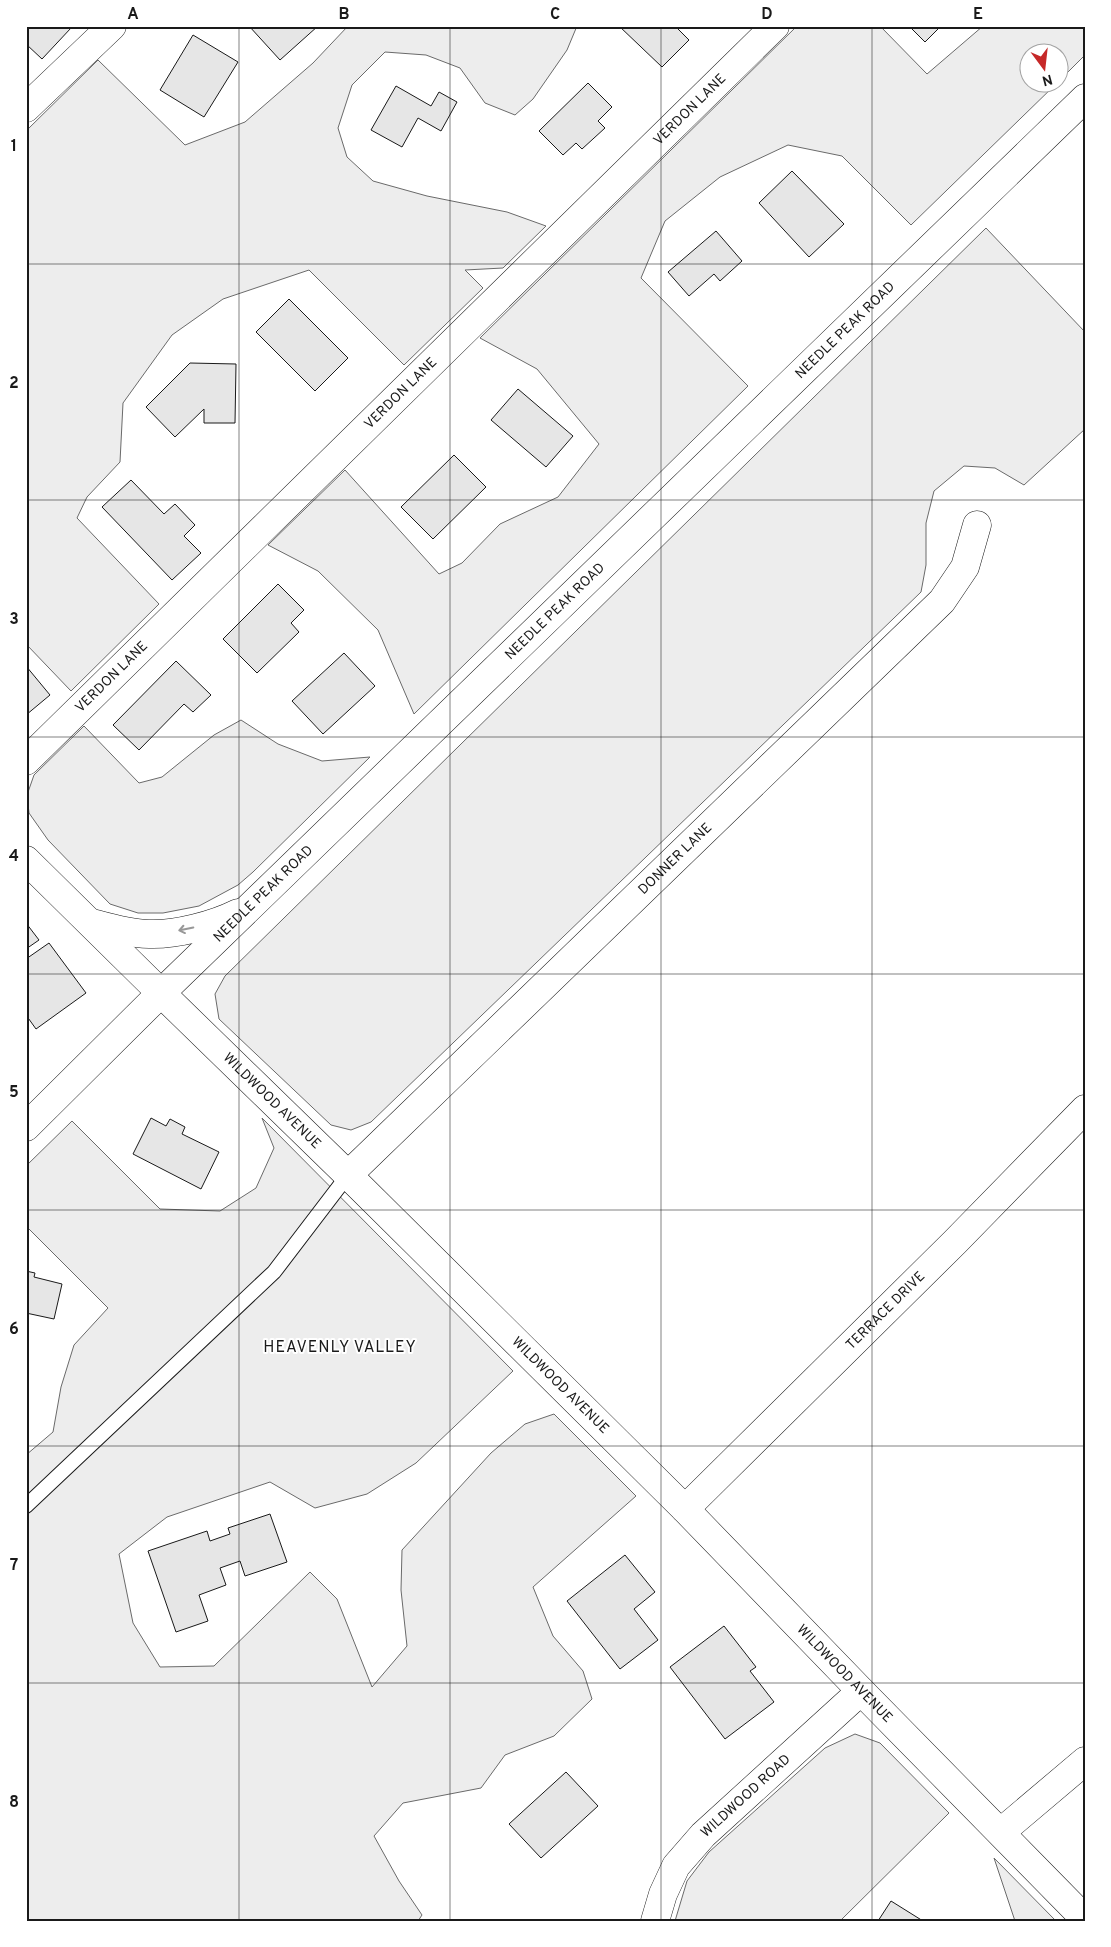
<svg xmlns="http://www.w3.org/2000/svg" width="1111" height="1947" viewBox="0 0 1111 1947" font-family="Overpass,sans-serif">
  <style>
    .built { fill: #ededed; stroke: #6a6a6a }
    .building { fill: #e6e6e6; stroke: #1a1a1a }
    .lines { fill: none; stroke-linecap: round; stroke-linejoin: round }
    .lane-casing { stroke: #1a1a1a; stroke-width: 16 }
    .street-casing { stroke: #1a1a1a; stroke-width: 29 }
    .secondary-casing { stroke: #1a1a1a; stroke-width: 29 }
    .lane { stroke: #fff; stroke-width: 14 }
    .street { stroke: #fff; stroke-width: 28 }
    .secondary { stroke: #fff; stroke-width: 28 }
    .oneway { stroke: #989898 }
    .grid { fill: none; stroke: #1a1a1a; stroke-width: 1; stroke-opacity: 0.55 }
    .labels { text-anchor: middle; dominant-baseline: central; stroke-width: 4; stroke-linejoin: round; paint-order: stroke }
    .street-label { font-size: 14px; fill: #1a1a1a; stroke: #fff }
    .quarter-label { font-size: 16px; letter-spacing: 1px; fill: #1a1a1a; stroke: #fff }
    .neatline { fill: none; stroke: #1a1a1a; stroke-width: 2 }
    .grid-label { font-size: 16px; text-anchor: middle; font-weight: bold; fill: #1a1a1a }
  </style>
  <rect width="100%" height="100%" fill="#fff"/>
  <path class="built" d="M348,26H577L567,50L533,99L515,115L485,103L460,68L426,55L385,52L352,85L338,128L347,157L373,181L427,196L507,212L546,226L503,268L465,270L483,288L404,365L309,270L223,299L172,335L123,403L120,462L87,497L77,518L159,604L71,691L26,644V131L98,60L185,145L245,122L313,63Z
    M797,26H880L927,74L983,26H1085V55L1059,81L1058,52H1028V82L1057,83L911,225L842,156L788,145L720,177L665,221L641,278L748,386L414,714L378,630L318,571L268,545L345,470L439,574L462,563L500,524L558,497L599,444L537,369L480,338Z
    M986,228L1085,332V429L1024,485L995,468L964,466L934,491L926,523V565L921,592L371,1122L351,1130L331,1125L219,1019L215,994L225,976Z
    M241,720L278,744L322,761L370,757L253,872L238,885L199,906L163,913H138L110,904L48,840L29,813L27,795L34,775L84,726L139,783L162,777L214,735Z
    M262,1118L513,1371L416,1463L367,1494L315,1508L270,1482L167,1517L119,1554L133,1623L160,1667L214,1666L310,1572L337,1599L372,1687L407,1646L401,1590L402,1550L491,1453L525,1424L554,1414L636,1496L533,1587L553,1636L583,1671L592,1699L554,1736L505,1755L481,1788L403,1803L374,1836L399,1881L422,1915L418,1921H26V1455L53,1432L61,1387L74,1345L108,1308L26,1226V1166L72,1121L160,1209L220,1211L256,1188L274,1148Z
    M855,1734L880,1743L949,1813L840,1921H675L687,1881L709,1852L825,1748Z
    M994,1858L1056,1921H1015Z"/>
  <path class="building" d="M26,26H68L71,28L42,59L26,44Z
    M249,26H318L280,60Z
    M619,26H675L689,40L662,67Z
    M909,26H941L925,42Z
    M193,35L238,62L204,117L160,90Z
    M588,83L612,107L598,121L605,128L582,149L576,143L563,155L539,131Z
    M396,86L431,106L439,92L457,102L441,131L418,118L402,147L371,130Z
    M792,171L844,224L809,257L759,203Z
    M716,231L742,261L720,281L714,274L689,296L668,272Z
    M289,299L348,358L315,391L256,332Z
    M190,363L236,364L235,423H204V409L175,437L146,407Z
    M518,389L573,436L546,467L491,420Z
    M454,455L486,487L433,539L401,507Z
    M131,480L164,514L175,504L195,525L184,536L201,553L172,580L102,507Z
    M278,584L304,610L291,623L299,632L257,673L223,639Z
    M344,653L375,686L323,734L292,701Z
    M176,661L211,695L193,712L184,704L139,750L113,725Z
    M26,666L50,695L26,715Z
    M26,923L39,940L26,949Z
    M49,943L86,993L36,1029L26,1015V959Z
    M151,1118L166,1126L170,1119L185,1127L182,1134L219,1152L201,1189L133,1154Z
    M26,1271L35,1273L34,1277L62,1284L54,1319L26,1313Z
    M270,1514L287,1562L245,1576L240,1561L220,1568L226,1585L199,1595L208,1621L176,1632L148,1551L207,1531L210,1541L230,1534L228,1528Z
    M625,1555L655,1592L634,1609L658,1640L620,1669L567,1601Z
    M724,1626L756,1667L750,1671L774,1702L725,1739L670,1667Z
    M566,1772L598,1806L541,1858L509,1824Z
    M891,1901L923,1921H878Z"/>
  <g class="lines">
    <defs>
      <path id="lane" d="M26,1506L274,1272L348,1175"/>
      <g id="street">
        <path d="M26,108L112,26"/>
        <path id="s1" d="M26,761L775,26"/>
        <path id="s2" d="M26,1127L161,993L348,1175L685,1509L861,1691L1085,1919"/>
        <path id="s3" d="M348,1175L942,601L965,567L977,525"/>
        <path id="s4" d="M685,1509L955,1242L1085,1109"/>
        <path d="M1001,1832L1085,1761"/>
        <path id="s5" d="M655,1921L663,1894L676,1866L703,1835L861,1691"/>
      </g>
      <g id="secondary">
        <path id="s6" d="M26,860L161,993L1085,98"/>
        <path d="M92,923C110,928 130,934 149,934C176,935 214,925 238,913"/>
      </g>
    </defs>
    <use href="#lane" class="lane-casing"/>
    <use href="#street" class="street-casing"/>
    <use href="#secondary" class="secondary-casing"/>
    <use href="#lane" class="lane"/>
    <use href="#street" class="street"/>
    <use href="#secondary" class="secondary"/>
  </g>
  <defs><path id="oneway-shaft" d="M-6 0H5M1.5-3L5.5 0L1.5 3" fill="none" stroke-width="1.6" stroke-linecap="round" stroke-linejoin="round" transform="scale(1.25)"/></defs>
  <use class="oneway" href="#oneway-shaft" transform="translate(186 929) rotate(168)"/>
  <path class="grid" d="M239,26V1921M450,26V1921M661,26V1921M872,26V1921M26,264H1085M26,500H1085M26,737H1085M26,974H1085M26,1210H1085M26,1446H1085M26,1683H1085"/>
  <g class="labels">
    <g class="street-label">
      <text stroke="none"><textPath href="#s1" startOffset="930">VERDON LANE</textPath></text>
      <text stroke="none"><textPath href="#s6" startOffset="1142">NEEDLE PEAK ROAD</textPath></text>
      <text stroke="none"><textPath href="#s1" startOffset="525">VERDON LANE</textPath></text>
      <text stroke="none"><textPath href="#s6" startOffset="738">NEEDLE PEAK ROAD</textPath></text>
      <text stroke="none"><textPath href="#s1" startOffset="120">VERDON LANE</textPath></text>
      <text stroke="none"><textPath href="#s3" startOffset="455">DONNER LANE</textPath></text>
      <text stroke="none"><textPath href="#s6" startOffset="332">NEEDLE PEAK ROAD</textPath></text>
      <text stroke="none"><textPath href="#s2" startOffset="345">WILDWOOD AVENUE</textPath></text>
      <text stroke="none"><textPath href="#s4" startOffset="282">TERRACE DRIVE</textPath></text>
      <text stroke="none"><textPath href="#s2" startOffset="750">WILDWOOD AVENUE</textPath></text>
      <text stroke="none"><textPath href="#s2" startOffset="1155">WILDWOOD AVENUE</textPath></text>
      <text stroke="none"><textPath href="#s5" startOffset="158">WILDWOOD ROAD</textPath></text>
    </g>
    <g class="quarter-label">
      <text x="340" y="1348">HEAVENLY VALLEY</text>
    </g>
  </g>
  <rect width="1111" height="1947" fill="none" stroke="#ffffff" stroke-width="55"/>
  <g transform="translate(1044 68) rotate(165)"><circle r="24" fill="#ffffff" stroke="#a3a3a3"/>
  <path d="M0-4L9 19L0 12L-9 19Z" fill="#c62828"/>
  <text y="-8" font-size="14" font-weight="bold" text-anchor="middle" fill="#1a1a1a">N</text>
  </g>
  <rect x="28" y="28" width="1056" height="1892" class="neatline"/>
  <g class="grid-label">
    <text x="133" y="19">A</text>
    <text x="344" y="19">B</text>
    <text x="555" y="19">C</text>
    <text x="767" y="19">D</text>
    <text x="978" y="19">E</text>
    <text x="14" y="151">1</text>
    <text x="14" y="388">2</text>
    <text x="14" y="624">3</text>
    <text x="14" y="861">4</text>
    <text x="14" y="1097">5</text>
    <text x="14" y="1334">6</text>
    <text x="14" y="1570">7</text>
    <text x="14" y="1807">8</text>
  </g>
</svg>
